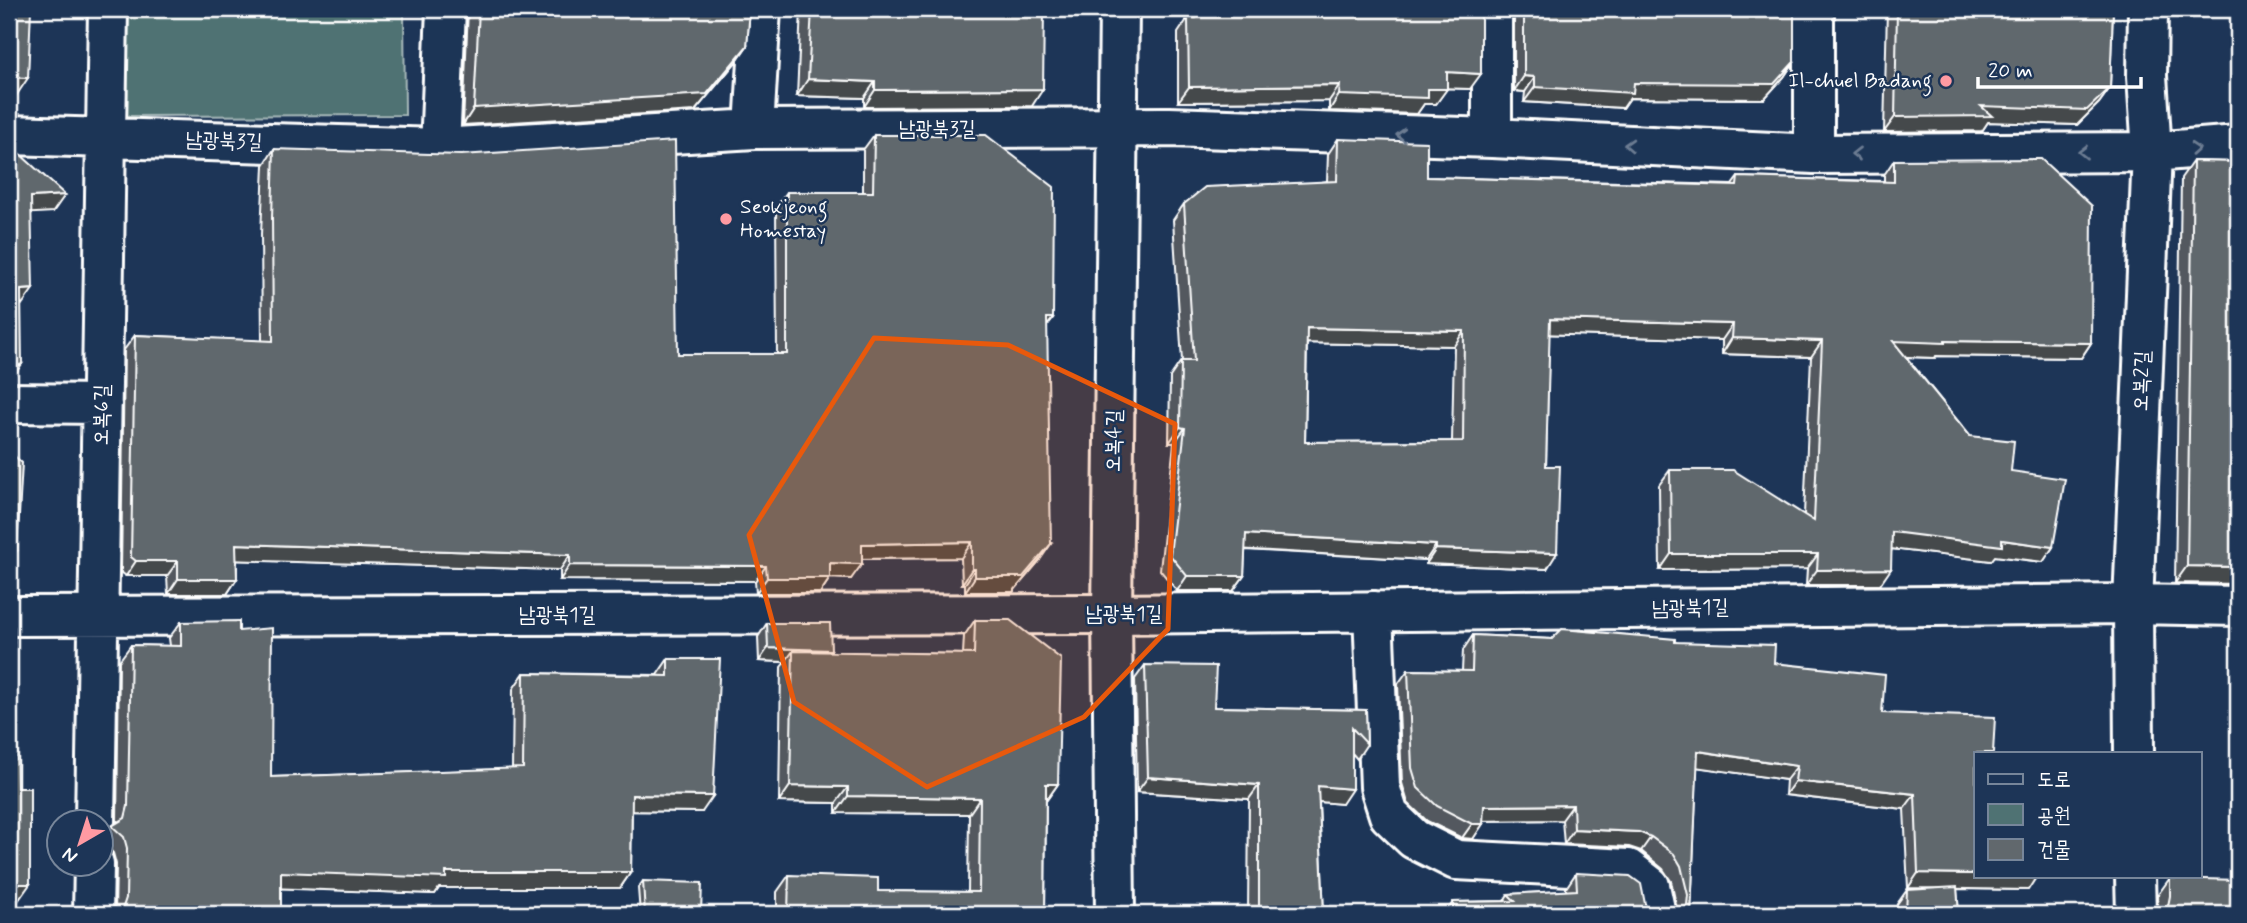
<svg xmlns="http://www.w3.org/2000/svg" width="2247" height="923" viewBox="0 0 2247 923" font-family="Mynerve,'Poor Story',sans-serif">
  <style>
    .green { fill: #4f7273; stroke: #a7b8b9; stroke-width: 2 }
    .lines { fill: none; stroke-linecap: round; stroke-linejoin: round }
    .minor-casing { stroke: #fff; stroke-width: 44 }
    .tertiary-casing { stroke: #fff; stroke-width: 44 }
    .minor { stroke: #1d3557; stroke-width: 38 }
    .tertiary { stroke: #1d3557; stroke-width: 38 }
    .wall { fill: #53595e; stroke: #fff; stroke-width: 2; fill-rule: evenodd }
    .shaded-wall { fill: #44494c; stroke: #fff; stroke-width: 2 }
    .building { fill: #61686d; stroke: #fff; stroke-width: 2; fill-rule: evenodd }
    .oneway { stroke: #6c7c92 }
    .marked { fill: #e8590c; fill-opacity: 0.2; stroke: #e8590c; stroke-width: 5; stroke-linejoin: round }
    .poi-dot { fill: #ff9aa2; stroke: #1d3557; stroke-width: 2.5 }
    .labels { text-anchor: middle; dominant-baseline: central; stroke-width: 5; stroke-linejoin: round; paint-order: stroke }
    .poi-label { font-size: 21px; fill: #fff; stroke: #1d3557; text-anchor: end }
    .street-label { font-size: 21px; fill: #fff; stroke: #1d3557 }
  </style>
  <rect width="100%" height="100%" fill="#1d3557"/>
  <filter id="ink" filterUnits="userSpaceOnUse"><feTurbulence type="fractalNoise" baseFrequency=".0143" numOctaves="2"/><feDisplacementMap in="SourceGraphic" scale="14" xChannelSelector="R" yChannelSelector="G"/><feConvolveMatrix kernelMatrix="1 2 1 2 8 2 1 2 1" color-interpolation-filters="sRGB"/></filter>
  <g filter="url(#ink)">
    <path class="green" d="M126,9H404L405,115L127,116Z"/>
    <g class="lines">
      <defs>
        <path id="minor" d="M1814,9V154
          M754,129L761,9
          M9,135L440,148L754,129L1169,127L1492,138L1814,154L2152,152L2238,145
          M1492,138V9
          M440,148L446,9
          M9,403L102,404
          M1373,611L1380,787L1389,815L1414,839L1456,860L1628,869L1650,886L1656,914
          M9,616L1112,614L2133,604L2238,606
          M2134,753L2133,604L2152,152L2147,76L2148,9
          M95,822L108,9
          M2135,876L2136,914
          M93,914L94,864"/>
        <path id="tertiary" d="M1115,914L1112,614L1119,9"/>
      </defs>
      <use href="#minor" class="minor-casing"/>
      <use href="#tertiary" class="tertiary-casing"/>
      <use href="#minor" class="minor"/>
      <use href="#tertiary" class="tertiary"/>
    </g>
    <path class="wall" d="M468,9H750L747,46L736,62L695,111L463,125Z
      M801,9H1044L1032,106L864,107V98L797,96Z
      M1187,9H1481L1470,89L1447,88L1436,104H1424L1417,114L1329,111V101L1178,102V33L1186,21Z
      M1514,9H1794V62L1784,77L1764,99L1630,98L1623,108L1524,102L1525,92L1514,91Z
      M1887,9H2113L2110,88L2099,103L2077,125L1988,122L1982,131L1884,132Z
      M874,135L1053,318L1047,326L1040,560L1013,592H965V584H962L961,558L862,559L851,579L830,578L820,593H756L755,581L560,580V570L237,560V579L227,594H168L167,576H126L121,572L124,350L135,335L262,341L261,234L264,165L274,149L678,354H777L776,207L787,192H863V150Z
      M1338,139L1427,177L1732,185L1738,177L1884,181V175L1894,160L2091,343L2081,358L1936,356L1935,358L1906,357L1970,436L2011,471L2053,547L2043,562L1995,556L1991,561L1892,549L1880,585H1806L1807,569L1660,570L1659,485L1670,470L1804,515L1811,357L1722,354V340L1549,334L1546,466L1547,569L1426,564V560L1245,550L1244,576L1233,591H1177L1160,570L1174,443H1169L1170,377L1181,361H1182L1173,220L1184,204L1327,181L1328,154ZM1307,343L1454,346L1452,441L1305,442Z
      M2193,161L2238,162V584L2175,583L2181,178Z
      M975,620L1058,784L1046,801L1045,914H777V892L789,875L878,891L968,892L969,814L836,813V803L779,802L781,667L785,662L759,661L758,637L767,623L829,652L963,654L964,636Z
      M181,622L239,631L271,777L512,769L513,689L524,673L657,675L668,659L702,812L632,811L631,872L620,888H439L435,894L281,888V914H115L116,864L113,853L102,842L112,826L117,822L119,661L131,645L170,646L169,638Z
      M1473,635L1552,639L1675,642L1774,663L1882,713L1976,876L2028,890L1957,889L1959,914H1896L1897,904L1907,890L1934,888H1908L1904,809L1785,795L1786,780L1697,767L1691,914H1677V909L1671,881L1663,869L1641,851L1629,847L1564,844L1562,820L1483,821L1473,839L1462,838L1427,821L1408,803L1402,783L1398,684L1408,670L1462,671L1463,650Z
      M1145,665L1214,707L1366,710L1367,744L1357,759L1352,753L1342,804L1319,802L1324,914H1248L1249,799L1137,792L1135,679Z
      M1576,873L1645,904L1651,914H1445L1453,902L1504,901L1508,894L1566,891V888Z
      M2170,878L2238,914H2158L2157,896Z
      M643,881L701,914H640L638,888Z"/>
    <path class="shaded-wall" d="M747,46L736,62L695,111L463,125L474,108Z
      M1794,62L1784,77L1764,99L1630,98L1623,108L1524,102L1535,87L1634,83Z
      M1447,72L1481,74L1470,89L1437,88Z
      M1524,76L1535,77L1525,92L1514,91Z
      M9,77L28,78L16,96L9,95Z
      M808,79L875,82L864,98L797,96Z
      M1340,85L1329,101L1178,102L1189,87Z
      M2110,88L2099,103L2077,125L1988,122L1982,131L1884,132L1895,117L1981,106Z
      M1043,89L1032,106L864,107L875,90Z
      M1428,89H1447L1436,104H1424L1417,114L1329,111L1339,95Z
      M65,195L53,212L20,214L31,197Z
      M33,289L21,306V290Z
      M1047,318H1053L1042,333Z
      M1550,319L1733,324L1722,340L1539,334Z
      M1307,328L1464,331L1454,346L1296,343Z
      M1732,338L1822,341L1811,357L1722,354Z
      M1893,341H1945L2091,343L2081,358L1936,356L1935,358L1882,356Z
      M22,364L10,381H9L10,367Z
      M1180,427L1185,428L1174,443H1169Z
      M1892,532L2002,540L2053,547L2043,562L1995,556L1991,561L1882,548Z
      M1246,534L1436,545L1426,560L1235,549Z
      M972,542L961,558L851,559L862,544Z
      M236,544L570,555L560,570L226,560Z
      M1051,544L1040,560L1013,592H965L975,577Z
      M1436,549L1557,553L1547,569L1426,564Z
      M9,551H17L9,563Z
      M1671,554H1818L1807,569L1660,570Z
      M136,561H178L167,576H126Z
      M830,563L862,564L851,579L830,578L820,593H756L767,578Z
      M570,565L766,566L755,581L560,580Z
      M2187,566L2238,567V584L2175,583Z
      M972,569H975L965,584H962Z
      M1891,569L1880,585H1806L1817,570Z
      M1187,576H1244L1233,591H1177Z
      M178,579H237L227,594H168Z
      M768,648L831,650L821,663L793,651L785,662L759,661Z
      M1698,751L1797,766L1786,780L1688,766Z
      M1148,777L1259,785L1249,799L1137,792Z
      M1795,781L1915,794L1904,809L1785,795Z
      M1046,784H1058L1046,801Z
      M790,786L848,787L836,803L779,802Z
      M1318,786L1352,789L1342,804L1308,801Z
      M632,795L713,796L702,812L621,811Z
      M848,796L980,798L969,814L836,813Z
      M1573,805L1562,820L1474,821L1484,806Z
      M1472,824H1483L1473,839L1462,838Z
      M1574,829L1639,832L1651,837L1641,851L1629,847L1564,844Z
      M281,872H631L620,888H439L435,894L269,888Z
      M1918,873L1976,874V876H2037L2028,890L1908,888Z
      M9,884H30L18,901H9Z"/>
    <path class="building" d="M9,9H31L28,78L9,77Z
      M479,9H750L747,46L707,94L474,108Z
      M812,9H1044L1043,89L875,90V82L808,79Z
      M1197,9H1481V74L1447,72V89H1428V98L1339,95L1340,85L1189,87L1188,18H1196Z
      M1524,9H1794V62L1774,84L1634,83L1633,93L1535,87V77L1524,76Z
      M1897,9H2113L2110,88L2087,110L1981,106L1992,116L1895,117Z
      M874,135H986L1054,187L1053,318H1047L1051,544L1023,577H975V569H972V542L862,544V564L830,563V578H767L766,566L570,565V555L236,544L237,579H178V561H136L131,557L135,335L273,341L272,218L274,149L461,155L675,141L678,354H787V192H873Z
      M1338,139L1427,142V177L1737,186L1738,177L1894,182V160L2041,159L2092,206L2091,343L1945,341V343L1893,341L1970,436L2014,441L2011,471L2065,479L2053,547L2002,540V546L1892,532L1891,569L1817,570L1818,554H1671L1670,470H1733L1814,521L1822,341L1732,338L1733,324L1550,319L1546,466H1560L1557,553L1436,549V545L1246,534L1244,576H1187L1170,555L1185,428L1180,427L1181,361H1194L1184,204L1205,187L1337,181ZM1307,328L1464,331L1463,441L1305,442Z
      M9,144L65,195L31,197L33,289L21,290L22,364L9,369Z
      M2193,161L2238,162V567L2187,566Z
      M9,451L22,463L17,551H9Z
      M975,620H1010L1061,659L1058,784H1046L1045,914H788L789,875L878,878V891L979,892L980,798L848,796V787L790,786L793,651L974,654Z
      M239,621V631L272,628L271,777L523,768L524,673L668,676V659H720L713,796L632,795L631,872H446V878L281,872V914H117L122,910L126,898L127,848L124,837L112,826L125,818L128,806L131,645L181,646V622Z
      M9,623L14,627L17,788H30V884H9Z
      M767,623H830L831,650L768,648Z
      M1562,629L1675,639V642L1775,645L1774,663L1885,675L1882,713L1995,717L1993,753H1976V874L1918,873L1915,794L1795,781L1797,766L1698,751L1691,914H1681L1687,905L1688,895L1681,866L1674,854L1651,837L1639,832L1574,829L1573,805L1484,806L1483,824H1472L1437,806L1418,788L1412,768L1408,670L1472,671L1473,635L1552,639Z
      M1145,665L1216,666L1214,707L1366,710L1367,744L1352,728V789L1318,786L1324,914H1259V785L1148,777Z
      M1576,873L1630,876L1641,884L1645,904L1651,914H1454L1453,902L1515,901L1508,894L1577,890Z
      M2170,878L2238,880V914H2163V912L2168,906L2170,896Z
      M643,881L702,883L701,914H645Z
      M1957,887L1959,914H1906L1907,890Z"/>
    <defs><path id="oneway-chevron" d="M-2-3.5L2.5 0L-2 3.5" fill="none" stroke-width="1.6" stroke-linecap="round" stroke-linejoin="round" transform="scale(1.75)"/></defs>
    <g class="oneway">
      <use href="#oneway-chevron" transform="translate(1401 135) rotate(-178)"/>
      <use href="#oneway-chevron" transform="translate(1629 145) rotate(-177)"/>
      <use href="#oneway-chevron" transform="translate(2195 149) rotate(-4)"/>
      <use href="#oneway-chevron" transform="translate(2083 152) rotate(180)"/>
      <use href="#oneway-chevron" transform="translate(1856 154) rotate(180)"/>
    </g>
  </g>
  <path class="marked" d="M874,338L1008,345L1175,424L1168,629L1084,717L927,787L794,702L749,535Z"/>
  <g class="poi-dot">
    <circle cx="1946" cy="81" r="7"/>
    <circle cx="726" cy="219" r="7"/>
  </g>
  <g class="labels">
    <g class="poi-label">
      <text x="1932" y="81">Il-chuel Badang</text>
      <text x="740" y="207" text-anchor="start">Seokjeong<tspan x="740" dy="24">Homestay</tspan></text>
    </g>
    <g class="street-label">
      <text x="937" y="129">남광북3길</text>
      <text transform="translate(224 141) rotate(2)">남광북3길</text>
      <text transform="translate(2142 381) rotate(-88)">오복2길</text>
      <text transform="translate(102 415) rotate(-89)">오복6길</text>
      <text transform="translate(1114 441) rotate(-89)">오복4길</text>
      <text transform="translate(1690 608) rotate(-1)">남광북1길</text>
      <text x="1124" y="614">남광북1길</text>
      <text x="557" y="615">남광북1길</text>
    </g>
  </g>
  <rect width="2247" height="923" fill="none" stroke="#1d3557" stroke-width="35"/>
  <rect x="18" y="18" width="2212" height="888" fill="none" stroke="#fff" stroke-width="2.5" filter="url(#ink)"/>
  <rect x="1974" y="752" width="228" height="126" fill="#1d3557" stroke="#77869a" stroke-width="2"/>
  <rect x="1988" y="774" width="35" height="10" fill="#1d3557" stroke="#77869a" stroke-width="2"/>
  <text x="2037" y="786" font-size="21" fill="#ffffff">도로</text>
  <rect x="1988" y="804" width="35" height="21" fill="#4f7273" stroke="#77869a" stroke-width="2"/>
  <text x="2037" y="822" font-size="21" fill="#ffffff">공원</text>
  <rect x="1988" y="839" width="35" height="21" fill="#61686d" stroke="#77869a" stroke-width="2"/>
  <text x="2037" y="856" font-size="21" fill="#ffffff">건물</text>
  <g transform="translate(80 843) rotate(219)"><circle r="33" fill="#1d3557" stroke="#77869a" stroke-width="2"/>
  <path d="M0-5L12 26L0 18L-12 26Z" fill="#ff9aa2"/>
  <text y="-10" font-size="19" font-weight="bold" text-anchor="middle" fill="#ffffff">N</text>
  </g>
  <path d="M1978 77v10h163v-10" fill="none" stroke="#ffffff" stroke-width="3.5"/>
  <text x="1988" y="77" font-size="21" fill="#ffffff" stroke="#1d3557" stroke-width="5" paint-order="stroke">20 m</text>
</svg>
